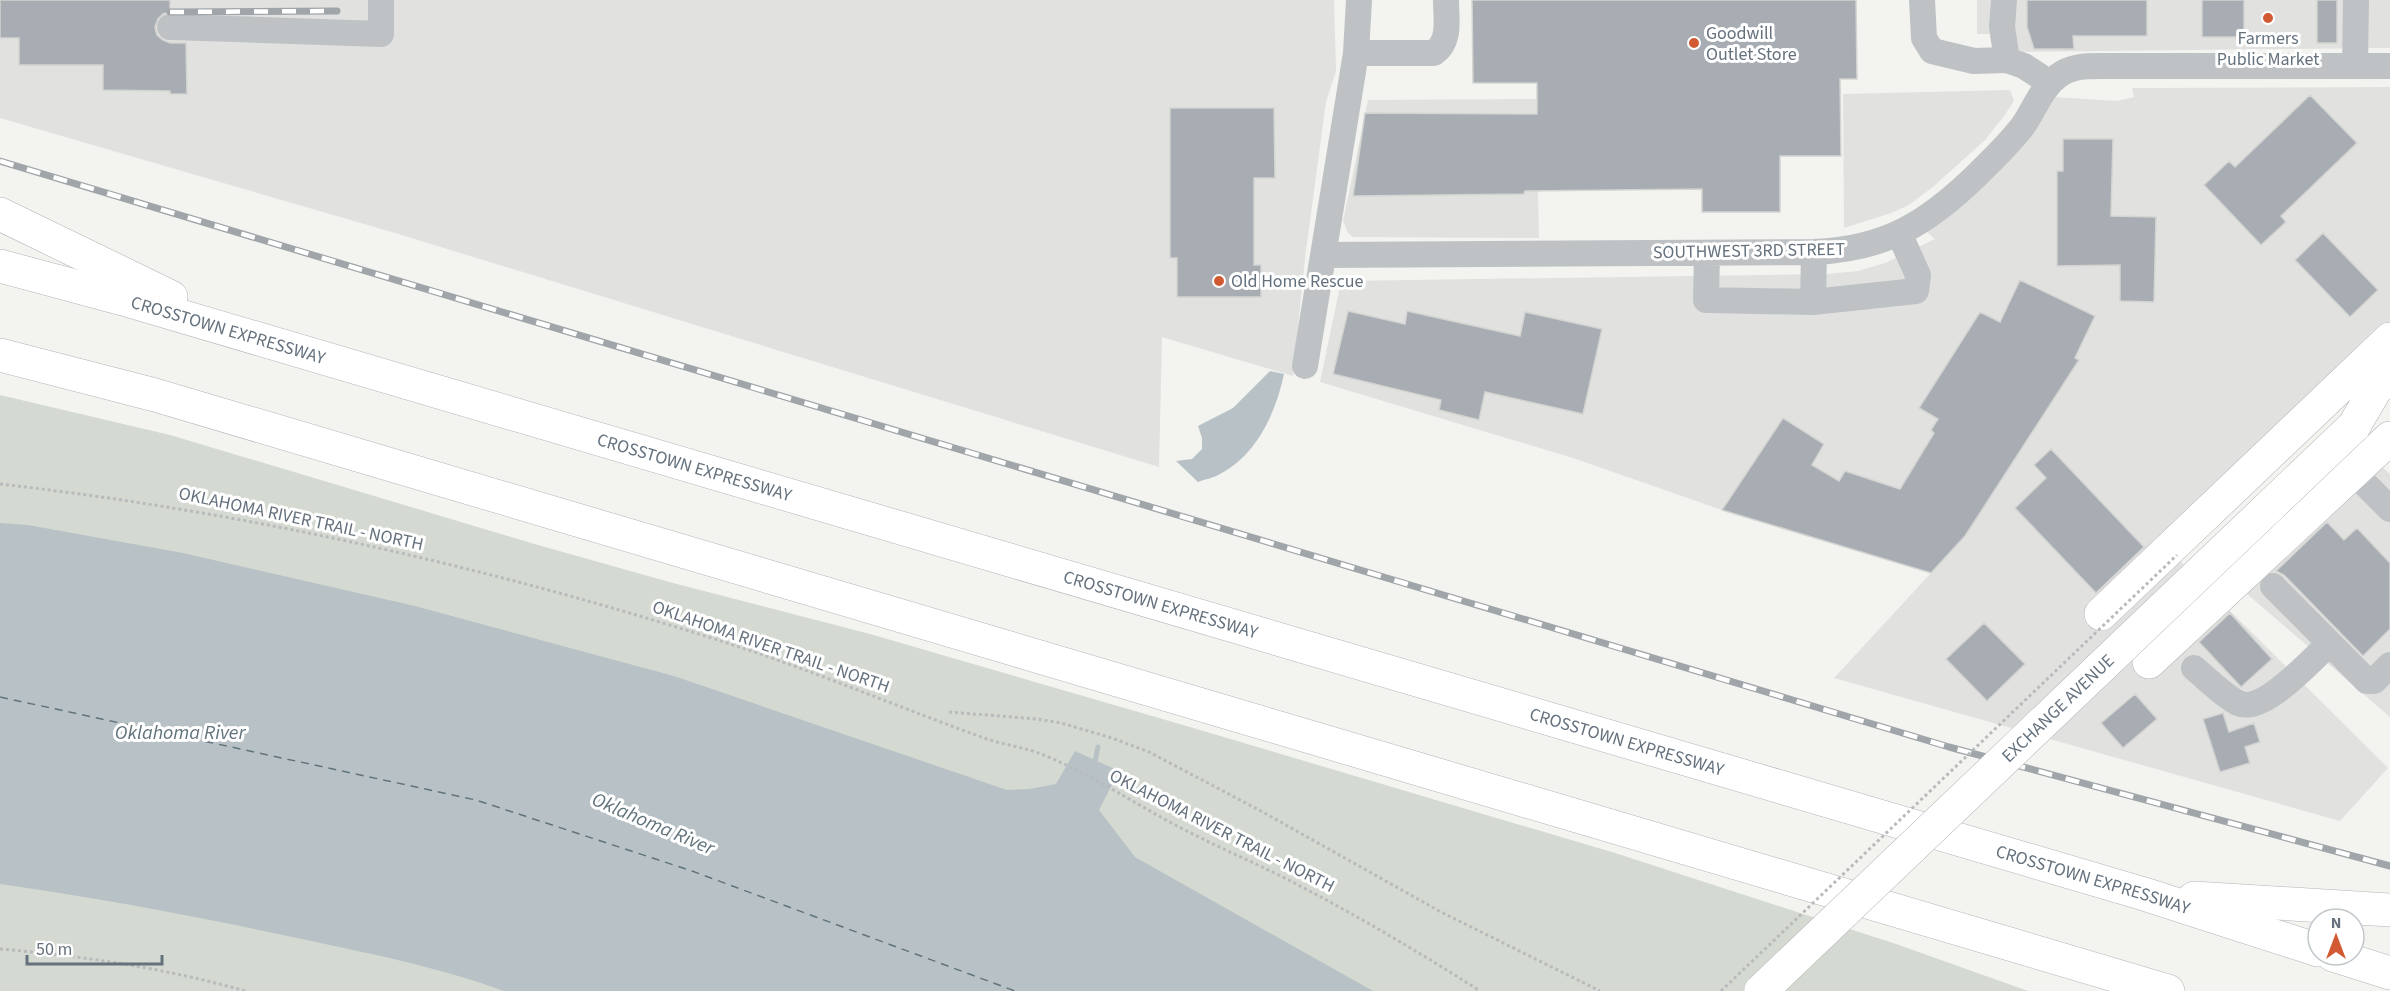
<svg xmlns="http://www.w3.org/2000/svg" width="2390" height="991" viewBox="0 0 2390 991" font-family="'Source Sans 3',sans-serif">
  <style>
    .built { fill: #e1e2e0 }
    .green { fill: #d4dad1 }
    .water { fill: #b8c2c6 }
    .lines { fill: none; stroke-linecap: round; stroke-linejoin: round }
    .stream { stroke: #b8c2c6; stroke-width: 5 }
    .ferry { stroke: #61737b; stroke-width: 1.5; stroke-dasharray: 8 6; stroke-linecap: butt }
    .building { fill: #a7adb2; stroke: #d4d4d2; stroke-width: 1.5 }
    .major-casing { stroke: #b2b5b8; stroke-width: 34 }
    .highway-casing { stroke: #b1b4b7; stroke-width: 34 }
    .path { stroke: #b8babc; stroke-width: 3; stroke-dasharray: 3 3; stroke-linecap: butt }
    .minor { stroke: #bfc2c5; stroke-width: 26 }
    .major { stroke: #fff; stroke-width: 33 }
    .highway { stroke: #fff; stroke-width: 33 }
    .rail-casing { stroke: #a0a5a9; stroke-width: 7 }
    .rail { stroke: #fff; stroke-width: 4.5; stroke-dasharray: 14; stroke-linecap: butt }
    .major-bridge-casing { stroke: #b2b5b8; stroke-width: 34; stroke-linecap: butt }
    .path-bridge { stroke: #b8babc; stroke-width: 3; stroke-dasharray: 3 3; stroke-linecap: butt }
    .major-bridge { stroke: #fff; stroke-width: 33 }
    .poi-dot { fill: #d15a32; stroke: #fff; stroke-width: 2 }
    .labels { text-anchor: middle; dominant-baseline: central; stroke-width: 6; stroke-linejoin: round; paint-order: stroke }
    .poi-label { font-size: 18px; fill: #65727e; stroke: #fff; text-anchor: start }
    .street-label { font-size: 18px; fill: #65727e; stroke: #fff }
    .water-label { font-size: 20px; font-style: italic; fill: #61737b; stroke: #fff }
  </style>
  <rect width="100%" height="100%" fill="#f3f3f0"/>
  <path class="built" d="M0,0H1334L1336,71L1326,102L1305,258L1293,376L1162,337L1159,467L395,233L0,118Z
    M1977,0H2390V48L2017,52L2009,34H1977Z
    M2390,87V325L2161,542L2388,768L2340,821L1834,678L1931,573L1722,510L1573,458L1320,382L1340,286L1344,281L1827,274L1858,271L1885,263L1935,239L1926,231L2054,97L2117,101L2134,97L2132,88Z
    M2010,90L2014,101L2004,116L1985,140L1934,186L1909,205L1891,213L1844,228L1843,94Z
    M1536,99L1539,238L1353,237L1348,233L1343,221L1368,100Z
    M2381,466L2390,474V717L2246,593Z"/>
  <path class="green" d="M0,395L170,435L538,545L673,583L870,634L1183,725L1615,853L1896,944L2028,991H0Z"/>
  <path class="water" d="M1270,371L1284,374C1276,412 1257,455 1220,474C1214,478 1205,479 1198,482L1176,461L1192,459L1202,449V438L1198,426L1233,408Z
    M0,523L28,525L183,553L415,606L674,676L1007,790L1029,789L1056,784L1075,751L1119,771L1099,810L1135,857L1373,991H504C436,966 362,952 292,937C195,916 98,898 0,884Z"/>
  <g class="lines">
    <path class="stream" d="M1094,766L1098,747"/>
    <path class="ferry" d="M0,697L476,800L692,871L1015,991"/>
  </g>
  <path class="building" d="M0,0H170V12L163,14L158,19L155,27L157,35L163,40L170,43H186L187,94H170V91L103,90V65H19V38H0Z
    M1472,0H1856L1857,79H1840L1841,156H1780V212H1702V189L1525,191L1524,194L1353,196L1365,113L1537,114V83H1473Z
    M2027,0H2147V36H2073L2074,49H2034L2027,27Z
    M2202,0H2244V37H2202Z
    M2317,0H2337V43H2317Z
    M2310,95L2357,143L2281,216L2286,222L2261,245L2204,185L2229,161L2235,167Z
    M1170,108H1274L1275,178H1254V265H1261V297H1177V258H1170Z
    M2063,139H2113L2111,216L2156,217L2154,302L2120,301V265L2057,266V171H2063Z
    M2323,233L2378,290L2350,317L2295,260Z
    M2020,280L2095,316L2075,358L2079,360L1965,536L1931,573L1722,510L1783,418L1824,444L1812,465L1839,481L1845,471L1900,489L1934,433L1931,430L1938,419L1919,408L1980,312L2000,322Z
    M1348,311L1405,324L1407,311L1520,336L1525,312L1602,329L1583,414L1485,392L1479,420L1439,410L1441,400L1333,374Z
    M2051,449L2144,547L2096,593L2015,508L2046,478L2034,465Z
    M2327,522L2344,540L2357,528L2390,563V629L2363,656L2284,575L2276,571Z
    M2230,613L2272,659L2241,687L2199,642Z
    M1984,623L2025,664L1987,701L1946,659Z
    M2135,694L2157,719L2123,748L2101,723Z
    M2223,713L2229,732L2254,723L2260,742L2245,747L2250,763L2220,772L2203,719Z"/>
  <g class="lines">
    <defs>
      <path id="major" d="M2354,426L2375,390L2390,375
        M2101,614L2390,339
        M2149,662L2390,438"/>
      <g id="highway">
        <path d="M0,214L171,297"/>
        <path id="s1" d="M0,266L123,299L2144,894L2318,950"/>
        <path d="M0,355L155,395L2168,991"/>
        <path d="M2194,898L2390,910"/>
        <path d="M2333,955L2390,973"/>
      </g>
    </defs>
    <use href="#major" class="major-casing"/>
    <use href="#highway" class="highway-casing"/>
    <path class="path" d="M0,484C247,512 490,567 727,643C815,671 900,708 987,739C1005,745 1023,747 1041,754C1095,775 1143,810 1195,835C1230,853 1267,868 1302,887C1363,919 1422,954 1480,991
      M949,712L1037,719L1061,723L1112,738L1149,752L1261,811L1441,912L1600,991
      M0,949C83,956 165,968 245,991"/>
    <path class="minor" d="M1922,0L1924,38L1932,51L1974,61L2007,60
      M2004,0L2002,27L2007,60L2024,66L2050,83
      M170,27L381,34V0
      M1356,53H1434C1451,41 1446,19 1446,0
      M2355,66L2356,0
      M1707,253L1706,300L1813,302L1916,291L1918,275L1899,233
      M1323,255L1814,252C1886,249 1928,223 1978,174C1993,159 2008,145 2022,127C2034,111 2041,88 2058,76C2071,66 2086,66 2102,66H2390
      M1813,302L1814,252
      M1305,366L1356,53L1359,0
      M2353,472L2390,509
      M2273,586L2367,681H2374L2390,665
      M2194,668C2206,678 2224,696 2238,703C2263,715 2312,659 2329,644"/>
    <use href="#major" class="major"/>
    <use href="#highway" class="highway"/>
    <defs>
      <path id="rail" d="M170,12L337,11
        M0,161L1949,747L2390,866"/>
    </defs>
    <use href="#rail" class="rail-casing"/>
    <use href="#rail" class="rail"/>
    <defs>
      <g id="major-bridge">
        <path id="s2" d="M1761,991L2354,426"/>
      </g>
    </defs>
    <use href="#major-bridge" class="major-bridge-casing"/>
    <path class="path-bridge" d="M1721,991L2177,555"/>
    <use href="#major-bridge" class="major-bridge"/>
  </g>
  <g class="poi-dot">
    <circle cx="2268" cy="18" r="6"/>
    <circle cx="1694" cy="43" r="6"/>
    <circle cx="1219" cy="281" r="6"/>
  </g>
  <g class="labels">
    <g class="poi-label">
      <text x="1706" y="33">Goodwill<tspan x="1706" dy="21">Outlet Store</tspan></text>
      <text x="2268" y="38" text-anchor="middle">Farmers<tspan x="2268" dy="21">Public Market</tspan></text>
      <text x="1231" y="281">Old Home Rescue</text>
    </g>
    <g class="street-label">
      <text transform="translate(1749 251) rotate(-1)">SOUTHWEST 3RD STREET</text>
      <text stroke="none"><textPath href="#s1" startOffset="237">CROSSTOWN EXPRESSWAY</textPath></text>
      <text stroke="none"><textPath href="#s1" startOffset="723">CROSSTOWN EXPRESSWAY</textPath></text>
      <text transform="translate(301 519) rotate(12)">OKLAHOMA RIVER TRAIL - NORTH</text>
      <text stroke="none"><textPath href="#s1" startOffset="1209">CROSSTOWN EXPRESSWAY</textPath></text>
      <text transform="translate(771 647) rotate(19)">OKLAHOMA RIVER TRAIL - NORTH</text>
      <text stroke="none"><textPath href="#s2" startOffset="410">EXCHANGE AVENUE</textPath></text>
      <text stroke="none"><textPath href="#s1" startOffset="1695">CROSSTOWN EXPRESSWAY</textPath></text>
      <text transform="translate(1222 831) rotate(27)">OKLAHOMA RIVER TRAIL - NORTH</text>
      <text stroke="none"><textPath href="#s1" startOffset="2181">CROSSTOWN EXPRESSWAY</textPath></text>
    </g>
    <g class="water-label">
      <text x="180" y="733">Oklahoma River</text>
      <text transform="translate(653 824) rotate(23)">Oklahoma River</text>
    </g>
  </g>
  <g transform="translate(2336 937)"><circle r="28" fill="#ffffff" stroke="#c1c7cb" stroke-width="1.5"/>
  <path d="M0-4.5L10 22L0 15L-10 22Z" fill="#d15a32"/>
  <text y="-9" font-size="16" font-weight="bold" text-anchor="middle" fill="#65727e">N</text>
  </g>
  <path d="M27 955v9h135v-9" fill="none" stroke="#65727e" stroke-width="3"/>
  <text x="36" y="955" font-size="18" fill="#65727e" stroke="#ffffff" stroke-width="4.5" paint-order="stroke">50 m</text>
</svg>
